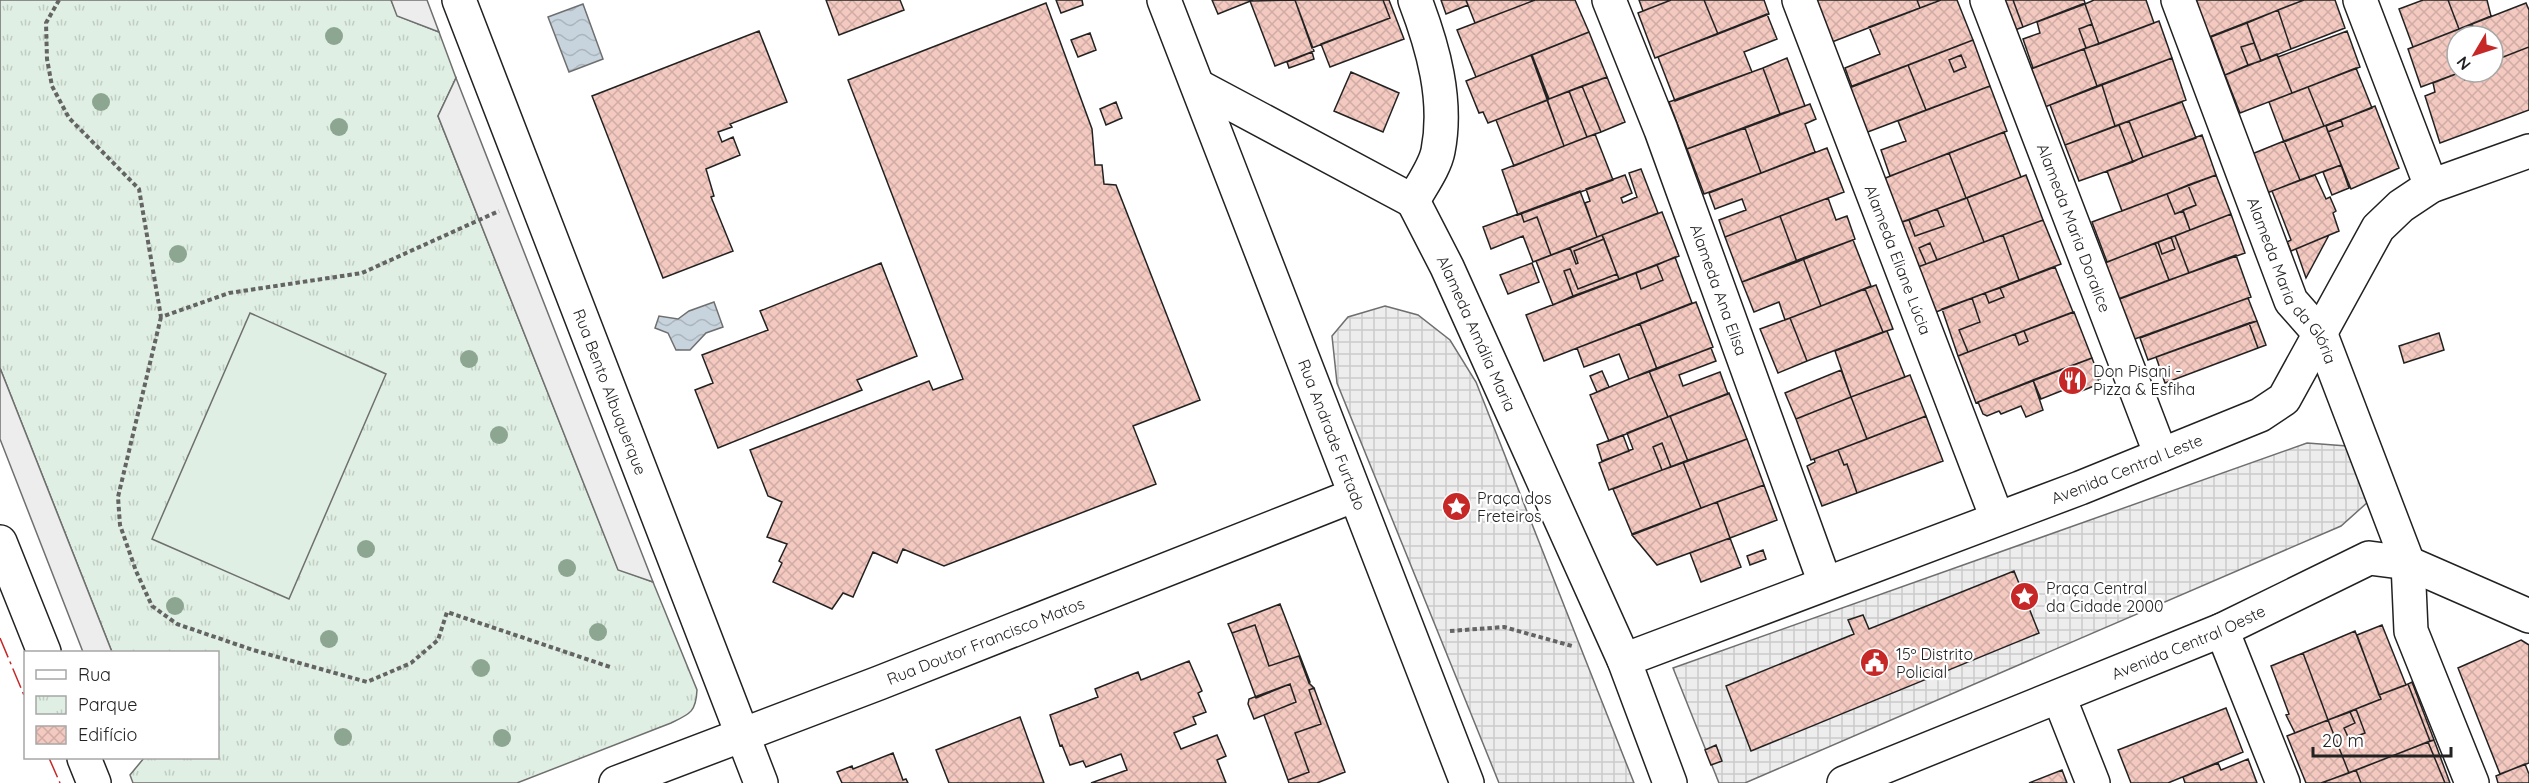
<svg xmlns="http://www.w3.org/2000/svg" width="2529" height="783" viewBox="0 0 2529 783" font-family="Quicksand,sans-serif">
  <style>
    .park { fill: url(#park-tufts); stroke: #6f6f6f; stroke-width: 1.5 }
    .pitch { fill: #e0efe3; stroke: #6f6f6f; stroke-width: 1.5 }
    .parking { fill: #ededed; stroke: #6f6f6f; stroke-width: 1.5 }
    .plaza { fill: url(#plaza-grid); stroke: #6f6f6f; stroke-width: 1.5 }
    .water { fill: url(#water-waves); stroke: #6f6f6f; stroke-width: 1.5 }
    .building { fill: url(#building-cross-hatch); stroke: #222; stroke-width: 1.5; fill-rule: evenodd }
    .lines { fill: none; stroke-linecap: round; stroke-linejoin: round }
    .minor-casing { stroke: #222; stroke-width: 36 }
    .path { stroke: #646464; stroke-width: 4; stroke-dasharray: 4.5 3; stroke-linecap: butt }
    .minor { stroke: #fff; stroke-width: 33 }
    .power { stroke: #c62828; stroke-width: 1.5; stroke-dasharray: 21 4.5 3 4.5; stroke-linecap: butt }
    .tree { fill: #8da692 }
    .labels { text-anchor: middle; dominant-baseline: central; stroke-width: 4.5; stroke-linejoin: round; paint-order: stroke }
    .street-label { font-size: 16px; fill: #222; stroke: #fff }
    .poi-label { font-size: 16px; fill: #222; stroke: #fff; text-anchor: start }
  </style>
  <defs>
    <pattern id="park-tufts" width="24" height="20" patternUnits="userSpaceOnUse" patternTransform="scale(1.5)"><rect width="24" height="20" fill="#e0efe3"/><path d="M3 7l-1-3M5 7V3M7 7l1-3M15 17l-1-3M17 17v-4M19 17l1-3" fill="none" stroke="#c0cdc2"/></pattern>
    <pattern id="plaza-grid" width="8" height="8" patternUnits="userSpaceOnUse" patternTransform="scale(1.5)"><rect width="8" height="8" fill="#ededed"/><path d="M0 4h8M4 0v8" fill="none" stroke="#cbcbcb"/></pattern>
    <pattern id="water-waves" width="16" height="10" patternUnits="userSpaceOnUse" patternTransform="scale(1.5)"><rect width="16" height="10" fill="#c7d3dd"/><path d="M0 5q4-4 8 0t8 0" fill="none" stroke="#abb5bd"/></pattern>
    <pattern id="building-cross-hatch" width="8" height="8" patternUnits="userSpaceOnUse" patternTransform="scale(1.5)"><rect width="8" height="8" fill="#f3c9c0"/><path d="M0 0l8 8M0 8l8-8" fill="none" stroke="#d0aca5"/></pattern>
  </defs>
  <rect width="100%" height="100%" fill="#fff"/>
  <path class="park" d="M0,0H391L398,16L439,32L456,78L438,116L618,569L653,582L697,690C696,712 690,714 671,723L517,783H133L130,775L144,758H218V652H112L0,368Z"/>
  <path class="pitch" d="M250,313L386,374L289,599L152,539Z"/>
  <path class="parking" d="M391,0H427L439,32L397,16Z
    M456,78L653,582L618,570L438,116Z
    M0,368L112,652H83L0,439Z"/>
  <path class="plaza" d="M1385,306L1418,315L1450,340L1476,382L1634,783H1499L1337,383L1332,336L1348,317Z
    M2307,443L2347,446L2369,501L2341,526L1745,783H1719L1673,668Z"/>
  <path class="water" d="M583,4L603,59L569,72L548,17Z
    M714,302L723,327L706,333L690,350H676L668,333L655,328L659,316L678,319L689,311Z"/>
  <path class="building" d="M826,0H900L904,10L839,35Z
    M1056,0H1082L1083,5L1061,13Z
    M1212,0H1253L1218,14Z
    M1295,0H1383L1390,18L1312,48Z
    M1295,0L1314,51L1275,66L1250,1Z
    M1383,0H1389L1404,39L1330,67L1321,44L1390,18Z
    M1441,0H1466L1468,5L1446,14Z
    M1466,0H1535L1475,23Z
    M1535,0H1575L1589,32L1476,77L1457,30Z
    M1639,0H1671L1643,11Z
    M1671,0H1704L1718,34L1655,58L1638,13Z
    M1704,0H1764L1769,14L1718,34Z
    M1816,0H1917L1920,8L1832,42Z
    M1917,0H1941L1920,8Z
    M1941,0H1957L1973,40L1852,87L1845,68L1880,54L1869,27Z
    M2004,0H2013L2023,27L2015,30Z
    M2013,0H2084L2085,3L2023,27Z
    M2094,0H2146L2154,23L2099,44L2085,4Z
    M2196,0H2304L2209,37Z
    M2304,0H2335L2345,28L2291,49L2278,10Z
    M2423,0H2448L2459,29L2413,47L2399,9Z
    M2448,0H2487L2491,16L2459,29Z
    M1046,3L1092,129L1095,165H1102L1104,184L1116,185L1200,400L1133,426L1156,484L944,566L903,549L897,563L873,552L853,597L843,593L832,609L773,582L782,563L779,561L787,544L767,537L782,502L768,496L750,450L929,381L933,390L963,379L848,80Z
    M2526,3L2529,10V47L2493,61V36H2476L2472,24Z
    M2085,4L2092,24L2079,29L2086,48L2033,68L2023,39L2040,33L2037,22Z
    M2278,10L2291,49L2261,61L2247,23Z
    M1767,14L1777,39L1744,52L1752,72L1675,101L1658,57Z
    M2159,21L2172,58L2097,86L2084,49Z
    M2247,23L2254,43L2241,47L2248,65L2225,75L2211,37Z
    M2092,24L2099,44L2086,48L2079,29Z
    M2472,24L2476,36H2457V72H2461L2421,87L2408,49Z
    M759,31L787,102L730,124L732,127L718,132L722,142L733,137L740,155L706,169L714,196L711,197L733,251L663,278L592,96Z
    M2347,31L2360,67L2292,93L2278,57Z
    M1589,32L1607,77L1549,99L1532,55Z
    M1090,33L1096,50L1078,57L1071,40Z
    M1973,40L1990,86L1926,110L1908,65ZM1961,55L1966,67L1954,72L1949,60Z
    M2254,43L2261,61L2248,65L2241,47Z
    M2529,47V110L2440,143L2425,96L2435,92L2433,83L2461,72L2465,80L2493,72V61Z
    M2084,49L2097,86L2045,107L2031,69Z
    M1312,52L1314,59L1289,68L1287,62Z
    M2277,54L2292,93L2240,113L2225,75Z
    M1531,55L1548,100L1488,123L1483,112L1479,113L1466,81Z
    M1531,55L1549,99L1569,91L1587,137L1564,146Z
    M1961,55L1966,67L1954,72L1949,60Z
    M1787,58L1805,106L1780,114L1763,68Z
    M2172,58L2186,100L2115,126L2102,85Z
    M1908,65L1926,110L1865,133L1847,88Z
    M1763,68L1780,114L1687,149L1669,102Z
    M2356,68L2372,108L2324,126L2308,87Z
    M1351,72L1399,93L1383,132L1334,111Z
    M2462,72H2487L2465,80Z
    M1607,77L1625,122L1601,132L1582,86Z
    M2102,85L2115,126L2065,145L2050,105Z
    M1582,86L1601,132L1587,137L1569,91Z
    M1990,86L2007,131L1890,176L1881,150L1906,141L1898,121Z
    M2308,87L2324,126L2284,142L2269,102Z
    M1547,100L1564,146L1514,166L1496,120Z
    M1116,102L1122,118L1106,125L1100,109Z
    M2182,102L2196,138L2143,157L2129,121Z
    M1810,104L1816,119L1805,124L1815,152L1761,173L1745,128Z
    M2375,106L2399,168L2351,189L2328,132L2343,126L2341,120Z
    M2341,120L2343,126L2328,132L2326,126Z
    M2129,121L2143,157L2133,162L2119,125Z
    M2119,125L2133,162L2079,181L2065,145Z
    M2324,126H2326L2341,165L2300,180L2284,141Z
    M1745,128L1761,173L1704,194L1687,149Z
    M2004,132L2021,177L1966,198L1949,153Z
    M1595,134L1613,180L1518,215L1502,170Z
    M2202,135L2216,175L2122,211L2107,171Z
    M2284,141L2300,180L2267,193L2252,154Z
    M1827,148L1844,192L1725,237L1719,220L1746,210L1742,199L1715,209L1709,193Z
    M1949,153L1966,198L1902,222L1883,179Z
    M2341,165L2349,188L2332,195L2323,172Z
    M1641,169L1658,213L1597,237L1585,203L1590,201L1586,189L1625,175L1632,193L1621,198L1623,203L1637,197L1629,173Z
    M2026,175L2043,220L1984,242L1967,198Z
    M2216,175L2231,214L2190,230L2183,210L2196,205L2188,185Z
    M2315,175L2326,199L2330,197L2336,211L2333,213L2339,231L2291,251L2287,242L2291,240L2272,191Z
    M2188,185L2196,205L2175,214L2167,194Z
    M1580,191L1597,237L1551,255L1537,217L1524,222L1521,213Z
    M2167,194L2175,214L2183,211L2190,230L2107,262L2092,222Z
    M1828,198L1836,220L1847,216L1855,239L1797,262L1780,216Z
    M1967,198L1984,242L1937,260L1930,243L1919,248L1926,264L1918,267L1902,222L1909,220L1915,236L1944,226L1937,209Z
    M1937,209L1944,226L1915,236L1909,220Z
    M1662,212L1679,256L1619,279L1602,235Z
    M1521,213L1524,222L1537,217L1551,255L1533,262L1523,236L1491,249L1483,227Z
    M2231,214L2245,253L2189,273L2175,236Z
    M1780,216L1797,262L1742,282L1725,237Z
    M2043,220L2061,264L2019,280L2003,235Z
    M1602,235L1604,239L1574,251L1578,263L1576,264L1570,248Z
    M2003,235L2019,280L1936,312L1918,267Z
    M2329,235L2306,278L2296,249Z
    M2175,236L2189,273L2169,280L2155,243L2158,242L2162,254L2175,249L2171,237Z
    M2171,237L2175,249L2162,254L2158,242Z
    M1604,239L1617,274L1578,289L1570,269L1564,271L1573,296L1553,305L1536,261L1570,248L1576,264L1578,263L1574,251Z
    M1853,240L1871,286L1821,306L1803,258Z
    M1930,243L1937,260L1926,264L1919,248Z
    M2155,243L2169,280L2118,299L2105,263Z
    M2236,255L2251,297L2132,340L2117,300Z
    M1675,257L1692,303L1544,361L1526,315L1636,273L1641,289L1663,280L1657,265Z
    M1803,258L1821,306L1785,320L1779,302L1754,312L1742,282Z
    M881,263L917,356L857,380L862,390L718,448L695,390L713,383L702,355L768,330L760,311Z
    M1532,263L1539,282L1508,294L1500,275Z
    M1657,265L1663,280L1641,289L1636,273Z
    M2055,267L2073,312L1968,352L1959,330L1980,322L1972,298L1985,293L1989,303L2004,297L2000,288Z
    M1570,269L1578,289L1617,274L1619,279L1573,296L1564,271Z
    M1876,285L1893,329L1883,332L1865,289Z
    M2000,288L2004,297L1989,303L1985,293Z
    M1865,289L1883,332L1807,361L1790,318Z
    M1972,298L1980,322L1959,330L1968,352L1958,356L1942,309Z
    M2248,298L2257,321L2148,360L2140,338Z
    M1696,302L1713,347L1657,369L1640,324Z
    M2074,312L2092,358L1976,403L1958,356L2015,334L2019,345L2028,341L2024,331Z
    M1790,318L1807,361L1778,373L1760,329Z
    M2257,321L2266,345L2258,348L2249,323Z
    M2249,323L2258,348L2165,383L2156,357Z
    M1640,324L1657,369L1629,379L1619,354L1584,367L1577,348Z
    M1887,331L1905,377L1851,397L1835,351Z
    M2024,331L2028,341L2019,345L2015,334Z
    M2439,333L2444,350L2404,363L2399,346Z
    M1711,348L1716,361L1679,375L1683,386L1720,372L1728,394L1668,417L1649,371Z
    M2092,358L2100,379H2098L2099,384L2074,394L2071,387L2041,399L2033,380Z
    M1841,370L1851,397L1796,419L1785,393Z
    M1602,371L1609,387L1597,392L1590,376Z
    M1649,371L1668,417L1609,441L1590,395Z
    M1910,375L1926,416L1867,439L1851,397Z
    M2033,380L2043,410L2026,417L2021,406L2001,414L1999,411L1987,416L1983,414L1978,402Z
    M1729,393L1747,439L1688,461L1670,416Z
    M1851,397L1867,439L1811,460L1796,419Z
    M1670,416L1688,461L1671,467L1662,443L1653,447L1662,470L1609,490L1599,463L1633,449L1627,433Z
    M1926,416L1943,461L1857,493L1847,464L1844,465L1838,450Z
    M1623,435L1629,451L1602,461L1597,445Z
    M1747,439L1764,485L1701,508L1683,462Z
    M1662,443L1671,467L1662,470L1653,447Z
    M1838,450L1844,465L1847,464L1857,493L1822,506L1807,466L1815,462L1814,459Z
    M1683,462L1701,508L1632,534L1613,489Z
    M1764,485L1777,520L1730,538L1717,502Z
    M1717,502L1730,538L1657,565L1632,535Z
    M1730,538L1741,567L1701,582L1690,553Z
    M1763,550L1766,559L1750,565L1747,556Z
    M2014,571L2039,633L1751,751L1726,686L1854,634L1848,620L1863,615L1869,629Z
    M1280,604L1310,682L1309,683L1299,656L1269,666L1255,625L1232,633L1228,624Z
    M1255,625L1269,666L1299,656L1309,683L1314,688L1309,690L1321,724L1295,733L1309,772L1288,780L1264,715L1296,702L1290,684L1256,698L1232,633Z
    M2382,625L2406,685L2379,695L2357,635Z
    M2355,631L2381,699L2328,720L2303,653Z
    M2521,640L2529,645V763L2500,774L2458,668Z
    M2303,653L2328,720L2295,733L2286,715L2289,714L2271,666Z
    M1189,661L1202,691L1198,693L1206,712L1193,717L1196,724L1174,733L1181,749L1217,735L1226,756L1217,760L1226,783H1091L1127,770L1121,754L1086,767L1083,761L1070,765L1062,745L1060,746L1050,715L1098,697L1095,689L1138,672L1141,680Z
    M2412,682L2434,740L2430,741L2408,684Z
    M1290,684L1296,702L1254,719L1248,704L1249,699Z
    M2408,684L2430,741L2349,773L2328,720L2350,712L2355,723L2344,728L2349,739L2365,733L2356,709L2381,699L2379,695Z
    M1314,688L1345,772L1317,783H1289L1288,780L1309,772L1295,733L1321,724L1309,690Z
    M2226,708L2243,752L2168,783H2131L2118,750Z
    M2356,709L2365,733L2349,739L2344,728L2355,723L2350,712Z
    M1020,717L1044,783H949L936,750Z
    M2328,720L2349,773L2321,783H2306L2287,736Z
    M2434,740L2450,783H2445L2428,742Z
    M2428,742L2445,783H2361L2356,770Z
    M1716,745L1722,761L1711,765L1705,750Z
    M893,753L903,780L906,779L908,783H842L837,772L852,766L853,769Z
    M2248,759L2257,783H2185L2183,777L2218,763L2221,770Z
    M2525,764L2529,774V783H2498L2496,776Z
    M2062,770L2067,783H2029Z
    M2356,770L2361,783H2325L2324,782Z"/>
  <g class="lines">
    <defs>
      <g id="minor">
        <path id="s1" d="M459,0L761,783"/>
        <path id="s2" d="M1164,0L1467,783"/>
        <path id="s3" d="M1609,0L1661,130L1825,583"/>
        <path id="s4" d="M1799,0L1997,518"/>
        <path id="s5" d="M1987,0L2161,455"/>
        <path id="s6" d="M2178,0L2291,301L2321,335L2408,563L2411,631L2472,783"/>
        <path d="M2360,0L2431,186"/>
        <path d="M1198,86L1413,201"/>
        <path id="s7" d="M1413,201L1447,267L1624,660L1670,783"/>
        <path d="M1413,201C1421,186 1435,167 1438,151C1448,100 1433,47 1415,0"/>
        <path d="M0,542L44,652"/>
        <path d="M2222,630L2283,783"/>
        <path id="s8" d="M1624,660L2080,488L2260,415L2284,399L2378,228L2401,206L2431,186L2529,151"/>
        <path d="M2059,697L2093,783"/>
        <path d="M84,758L94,783"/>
        <path id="s9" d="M616,783L879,683L1355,495"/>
        <path id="s10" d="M1844,783L2222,630L2369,558L2408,563L2529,616"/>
      </g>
    </defs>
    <use href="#minor" class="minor-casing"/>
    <path class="path" d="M59,0L46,23L47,59L52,86L69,118L139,189L161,317L229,293L362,273L499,211
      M161,317L118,497L120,525L136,571L152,606L177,624L253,650L367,682L411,663L438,640L447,612L610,667
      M1450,631L1504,627L1572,646"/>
    <use href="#minor" class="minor"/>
    <path class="power" d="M0,638L26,700
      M49,758L60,783"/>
  </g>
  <g class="tree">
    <circle cx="334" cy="36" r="9"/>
    <circle cx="101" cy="102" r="9"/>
    <circle cx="339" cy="127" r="9"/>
    <circle cx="178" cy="254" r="9"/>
    <circle cx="469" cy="359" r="9"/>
    <circle cx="499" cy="435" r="9"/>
    <circle cx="366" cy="549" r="9"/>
    <circle cx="567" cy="568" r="9"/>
    <circle cx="175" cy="606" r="9"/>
    <circle cx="598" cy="632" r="9"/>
    <circle cx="329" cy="639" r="9"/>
    <circle cx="481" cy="668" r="9"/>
    <circle cx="343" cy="737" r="9"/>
    <circle cx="502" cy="738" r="9"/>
  </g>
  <defs>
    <symbol id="restaurant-disc" viewBox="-11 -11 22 22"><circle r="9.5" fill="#c62828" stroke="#fff"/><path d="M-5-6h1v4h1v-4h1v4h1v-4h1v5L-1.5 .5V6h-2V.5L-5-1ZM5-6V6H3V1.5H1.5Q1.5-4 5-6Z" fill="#fff"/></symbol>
    <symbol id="sight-disc" viewBox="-11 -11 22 22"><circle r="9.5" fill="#c62828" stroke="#fff"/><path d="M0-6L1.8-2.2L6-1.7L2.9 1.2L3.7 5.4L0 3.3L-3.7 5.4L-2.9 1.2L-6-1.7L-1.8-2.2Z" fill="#fff"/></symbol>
    <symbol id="civic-disc" viewBox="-11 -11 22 22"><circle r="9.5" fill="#c62828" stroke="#fff"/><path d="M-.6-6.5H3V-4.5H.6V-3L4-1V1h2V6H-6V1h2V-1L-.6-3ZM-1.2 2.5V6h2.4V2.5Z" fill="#fff"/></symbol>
  </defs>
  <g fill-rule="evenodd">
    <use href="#restaurant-disc" x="2056" y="364" width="33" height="33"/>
    <use href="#sight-disc" x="1440" y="490" width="33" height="33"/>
    <use href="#sight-disc" x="2008" y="580" width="33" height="33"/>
    <use href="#civic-disc" x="1858" y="646" width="33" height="33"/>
  </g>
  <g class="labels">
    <g class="street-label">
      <text stroke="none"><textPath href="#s5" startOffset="244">Alameda Maria Doralice</textPath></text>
      <text stroke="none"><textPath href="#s4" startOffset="278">Alameda Eliane Lúcia</textPath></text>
      <text stroke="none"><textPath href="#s6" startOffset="304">Alameda Maria da Glória</textPath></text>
      <text stroke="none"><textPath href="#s3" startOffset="310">Alameda Ana Elisa</textPath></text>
      <text stroke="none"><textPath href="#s7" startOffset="147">Alameda Amália Maria</textPath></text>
      <text stroke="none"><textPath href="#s1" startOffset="420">Rua Bento Albuquerque</textPath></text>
      <text stroke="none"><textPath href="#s2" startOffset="466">Rua Andrade Furtado</textPath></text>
      <text stroke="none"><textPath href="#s8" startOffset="538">Avenida Central Leste</textPath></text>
      <text stroke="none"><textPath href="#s9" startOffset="396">Rua Doutor Francisco Matos</textPath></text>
      <text stroke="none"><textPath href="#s10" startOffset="372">Avenida Central Oeste</textPath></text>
    </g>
    <g class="poi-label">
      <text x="2093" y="371">Don Pisani -<tspan x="2093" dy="18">Pizza &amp; Esfiha</tspan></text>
      <text x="1477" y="498">Praça dos<tspan x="1477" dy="18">Freteiros</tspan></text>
      <text x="2046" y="588">Praça Central<tspan x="2046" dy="18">da Cidade 2000</tspan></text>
      <text x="1896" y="654">15º Distrito<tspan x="1896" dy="18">Policial</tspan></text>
    </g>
  </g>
  <rect x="24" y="651" width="195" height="108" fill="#ffffff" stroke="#a7a7a7" stroke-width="1.5"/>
  <rect x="36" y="670" width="30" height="9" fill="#ffffff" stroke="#a7a7a7" stroke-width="1.5"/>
  <text x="78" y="681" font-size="18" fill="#222222">Rua</text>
  <rect x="36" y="696" width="30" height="18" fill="url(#park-tufts)" stroke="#a7a7a7" stroke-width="1.5"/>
  <text x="78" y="711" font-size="18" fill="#222222">Parque</text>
  <rect x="36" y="726" width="30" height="18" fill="url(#building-cross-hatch)" stroke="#a7a7a7" stroke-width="1.5"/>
  <text x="78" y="741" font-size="18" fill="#222222">Edifício</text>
  <g transform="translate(2475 54) rotate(231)"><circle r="28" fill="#ffffff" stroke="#a7a7a7" stroke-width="1.5"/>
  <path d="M0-4.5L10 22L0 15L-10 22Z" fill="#c62828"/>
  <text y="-9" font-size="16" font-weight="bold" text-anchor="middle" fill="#222222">N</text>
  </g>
  <path d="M2313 747v9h138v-9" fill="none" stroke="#222222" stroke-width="3"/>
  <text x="2322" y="747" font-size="18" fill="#222222" stroke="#ffffff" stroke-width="4.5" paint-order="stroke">20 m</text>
</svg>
